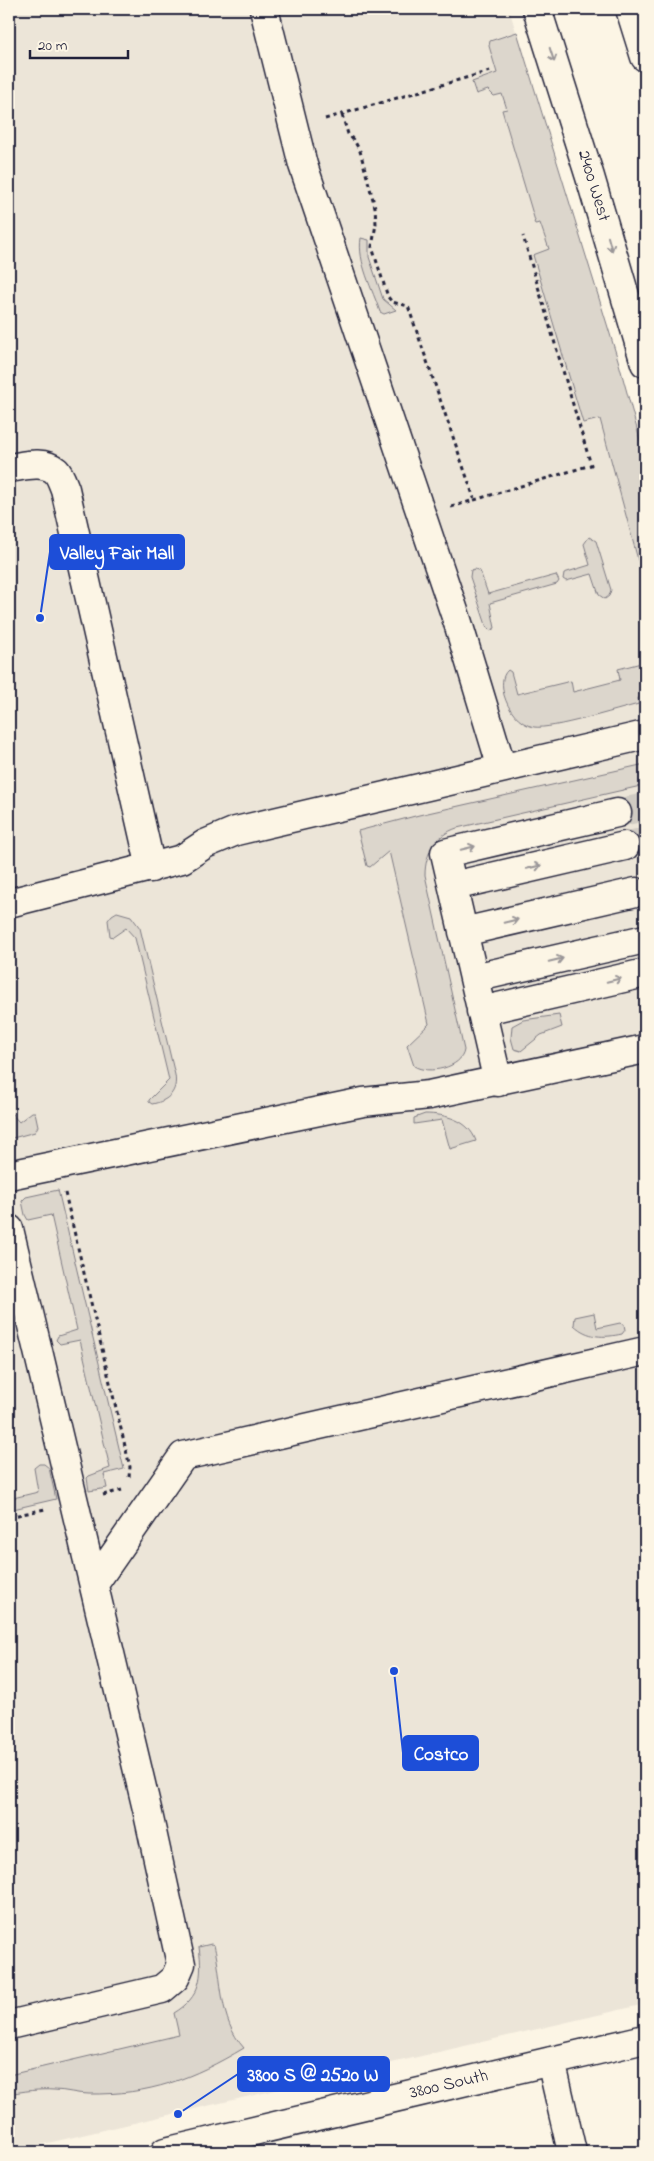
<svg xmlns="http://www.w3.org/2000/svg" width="654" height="2161" viewBox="0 0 654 2161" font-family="'Indie Flower',sans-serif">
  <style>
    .built { fill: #ece5d8 }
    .green { fill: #dcd6cc; stroke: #7f7c84 }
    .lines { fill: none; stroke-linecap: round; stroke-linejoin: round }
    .minor-tunnel { stroke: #d0cbc3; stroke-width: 28; stroke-dasharray: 28 14; stroke-linecap: butt }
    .minor-casing { stroke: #22223b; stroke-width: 31 }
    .highway-casing { stroke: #22223b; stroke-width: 31 }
    .path { stroke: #22223b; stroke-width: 3; stroke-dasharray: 4 4; stroke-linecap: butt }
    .minor { stroke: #fcf5e5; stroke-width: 28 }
    .highway { stroke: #fcf5e5; stroke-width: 28 }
    .oneway { stroke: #9a9698 }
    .labels { text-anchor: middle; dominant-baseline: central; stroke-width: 4.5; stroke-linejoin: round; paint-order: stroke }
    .street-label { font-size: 18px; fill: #22223b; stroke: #fcf5e5 }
    .leader { fill: none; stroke: #1d4ed8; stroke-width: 2 }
    .callout-dot { fill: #1d4ed8; stroke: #fcf5e5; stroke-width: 2 }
    .callout { fill: #1d4ed8; stroke: #1d4ed8; stroke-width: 2 }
    .callout-label { font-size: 19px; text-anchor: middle; font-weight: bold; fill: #fff }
  </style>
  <rect width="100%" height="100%" fill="#fcf5e5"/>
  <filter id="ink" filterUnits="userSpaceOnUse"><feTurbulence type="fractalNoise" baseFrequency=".02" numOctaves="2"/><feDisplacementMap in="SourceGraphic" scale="10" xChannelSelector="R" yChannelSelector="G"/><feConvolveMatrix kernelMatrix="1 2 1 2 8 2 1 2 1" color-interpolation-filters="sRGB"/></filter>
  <g filter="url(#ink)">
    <path class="built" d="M9,9H509L585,254L645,458V2004L9,2152Z"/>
    <path class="green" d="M517,32L618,360L645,458V586L600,419L583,423L533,255L549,249L540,223L535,224L534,222L535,221L502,110L507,109L502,94L494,96L488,90L476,94L472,82L497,73L489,46L490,41Z
      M361,238L369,240V257L383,299L396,310L384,314L380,312C373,290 357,262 361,238Z
      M589,537L596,541L611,590L609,596L605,599L599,595L592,574L566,581L563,579L564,573L590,565L584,544Z
      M475,569L480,571L488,594L556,575L559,581L557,584L490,603L495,628L490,631L487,628L470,577L471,570Z
      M645,662V697L638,698L639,704C618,709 551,730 534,727C518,724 508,709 504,695C502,686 501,676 508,670L511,672L517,694L571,681L573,692L620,680L618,669Z
      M645,764V785L457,828C436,835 425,853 425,875L464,1050C462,1068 428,1075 414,1066L407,1045L429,1024L389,851L370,867L367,866L358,831L419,815Z
      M117,912L131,916L140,928L175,1075C178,1092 168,1101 152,1104L149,1102V1100L169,1080L135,938L126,928L113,937L110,936L108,920L112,915Z
      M559,1015L562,1027L541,1035L521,1051L514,1049L511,1038L512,1026L523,1020Z
      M9,1106L10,1112L19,1122L32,1112H35L38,1126L35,1132L9,1139Z
      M425,1114C445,1114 469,1120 476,1141L450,1149L442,1120L414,1124V1118Z
      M58,1190L124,1469L104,1474L107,1488L89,1491L87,1478L89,1476L110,1468L80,1340L60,1344L56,1340L58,1336L77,1330L51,1215L28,1220L25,1215L22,1201L26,1197Z
      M594,1313L597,1328L620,1323L624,1324L625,1330L622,1334C604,1338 588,1338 574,1325L575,1317Z
      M39,1464H44L49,1468L56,1499L9,1510V1499L38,1492L34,1468Z
      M211,1944L214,1945C223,1980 218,2019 244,2048C192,2079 150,2095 89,2094C77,2094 66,2090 54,2090C40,2089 23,2091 9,2094V2075L179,2035L174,2013C201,1997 203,1976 199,1947Z"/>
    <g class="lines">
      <path class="minor-tunnel" d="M617,813L645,807
        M625,846L645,841"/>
      <defs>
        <path id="minor" d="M264,9L303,165L458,623L502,768
          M537,9L590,177L645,363
          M9,468C24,466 43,460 56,471C60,475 63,484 65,489L151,868
          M453,886L625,846
          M9,903L182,859L205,844L236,831L645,735
          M463,932L636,892
          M474,978L645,939
          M481,1011L645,973
          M498,1082L445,853L617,813
          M9,1175L363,1102L429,1095L645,1049
          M9,1229L147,1809L181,1964L175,1978L162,1989L9,2025
          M94,1584L183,1456L645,1351
          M551,2061L572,2152
          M165,2152L645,2039"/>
        <path id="highway" d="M630,9L645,57"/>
      </defs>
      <use href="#minor" class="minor-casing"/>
      <use href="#highway" class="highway-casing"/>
      <path class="path" d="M342,115L348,134L355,142L360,151L375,207L376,224L372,247L388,297L392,302L408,306L474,498
        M325,119L493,70
        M451,507L591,465L523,236
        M65,1193L130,1467L129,1477
        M103,1495L122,1490
        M9,1517L45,1509"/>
      <use href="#minor" class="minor"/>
      <use href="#highway" class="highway"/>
    </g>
    <defs><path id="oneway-shaft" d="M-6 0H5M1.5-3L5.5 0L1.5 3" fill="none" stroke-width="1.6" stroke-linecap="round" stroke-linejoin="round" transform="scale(1.25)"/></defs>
    <g class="oneway">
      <use href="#oneway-shaft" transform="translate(552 55) rotate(72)"/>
      <use href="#oneway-shaft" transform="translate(610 244) rotate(74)"/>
      <use href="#oneway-shaft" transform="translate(468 848) rotate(-13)"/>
      <use href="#oneway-shaft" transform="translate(534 867) rotate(-13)"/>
      <use href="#oneway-shaft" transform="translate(511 921) rotate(-13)"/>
      <use href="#oneway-shaft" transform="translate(556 960) rotate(-13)"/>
      <use href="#oneway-shaft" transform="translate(614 980) rotate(-13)"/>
    </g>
  </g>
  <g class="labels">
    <g class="street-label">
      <text transform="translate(593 186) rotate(73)">2400 West</text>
      <text transform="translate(449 2085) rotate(-13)">3800 South</text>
    </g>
  </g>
  <path class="leader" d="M40 618L50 552M394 1671L403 1753M178 2114L238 2074"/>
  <g class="callout-dot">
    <circle cx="40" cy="618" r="5"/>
    <circle cx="394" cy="1671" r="5"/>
    <circle cx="178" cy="2114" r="5"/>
  </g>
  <g class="callout">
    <rect x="50" y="535" width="134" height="34" rx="5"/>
    <rect x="403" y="1736" width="75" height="34" rx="5"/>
    <rect x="238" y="2057" width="151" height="34" rx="5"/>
  </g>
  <g class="callout-label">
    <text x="117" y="559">Valley Fair Mall</text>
    <text x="441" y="1760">Costco</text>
    <text x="313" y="2081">3800 S @ 2520 W</text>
  </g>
  <rect width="654" height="2161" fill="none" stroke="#fcf5e5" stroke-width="30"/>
  <rect x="15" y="15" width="624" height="2131" fill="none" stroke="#22223b" stroke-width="2" filter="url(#ink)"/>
  <path d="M30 50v8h98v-8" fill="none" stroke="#22223b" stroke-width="2.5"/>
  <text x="38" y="50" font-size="15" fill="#22223b" stroke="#fcf5e5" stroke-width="4" paint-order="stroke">20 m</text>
</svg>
